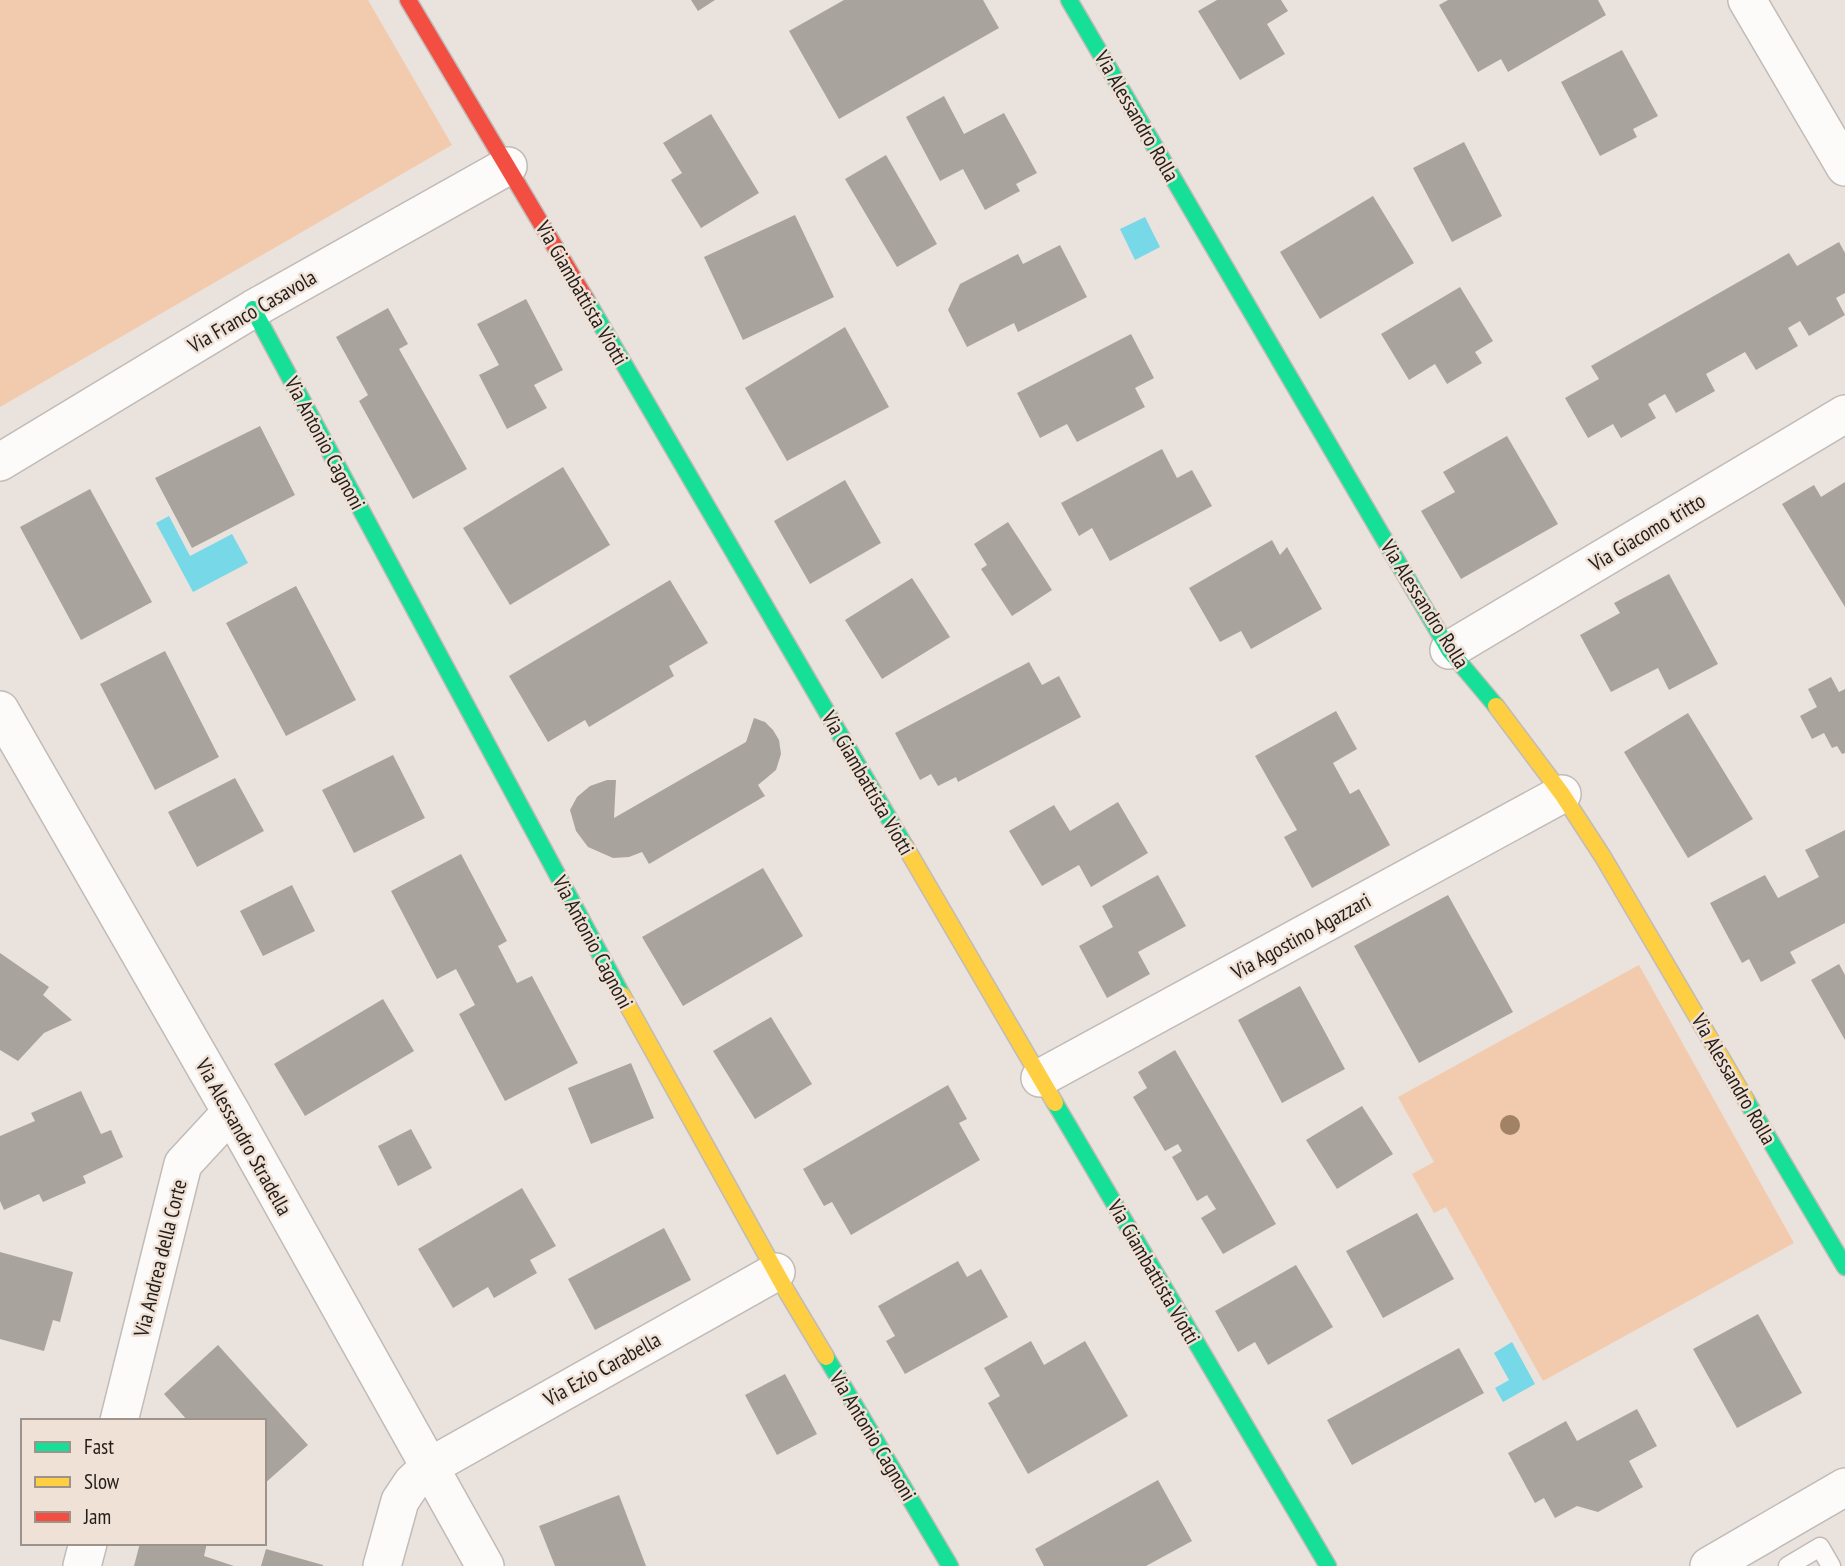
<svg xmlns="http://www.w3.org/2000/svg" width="1845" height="1566" viewBox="0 0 1845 1566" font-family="'PT Sans Narrow',sans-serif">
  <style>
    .green { fill: #f2cbae }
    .water { fill: #77d8e8 }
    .building { fill: #a9a39e }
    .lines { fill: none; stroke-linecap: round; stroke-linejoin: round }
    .lane-casing { stroke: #c1bbb7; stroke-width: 21 }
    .street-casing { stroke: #c1bbb7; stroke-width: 40 }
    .fast-casing { stroke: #c1bbb7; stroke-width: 19 }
    .slow-casing { stroke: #c1bbb7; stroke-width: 19 }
    .jam-casing { stroke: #c1bbb7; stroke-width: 19 }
    .lane { stroke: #fcfbfa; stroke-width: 18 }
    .street { stroke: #fcfbfa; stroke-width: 37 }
    .fast { stroke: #16e098; stroke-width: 16 }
    .slow { stroke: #ffcf43; stroke-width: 16 }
    .jam { stroke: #f24e42; stroke-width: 16 }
    .tree { fill: #a18264 }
    .labels { text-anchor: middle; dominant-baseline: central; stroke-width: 5; stroke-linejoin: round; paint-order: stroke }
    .street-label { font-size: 21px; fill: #231d1a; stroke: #f0e1d6 }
  </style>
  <rect width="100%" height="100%" fill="#eae2dc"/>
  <path class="green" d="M0,0H368L452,145L0,407Z
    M1639,965L1794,1243L1543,1381L1446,1207L1434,1213L1412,1174L1434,1162L1398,1097Z"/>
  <path class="water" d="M1145,217L1160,247L1135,260L1120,229Z
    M169,516L190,556L232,534L248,563L193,592L156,523Z
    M1512,1342L1535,1384L1503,1402L1495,1388L1509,1380L1494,1353Z"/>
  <path class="building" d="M691,0H715L698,11Z
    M844,0H983L999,28L839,119L789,31Z
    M1217,0H1281L1288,11L1267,24L1285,54L1240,80L1198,11Z
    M1448,0H1598L1606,15L1508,72L1501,59L1478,72L1439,5Z
    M1622,50L1658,116L1633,129L1637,137L1600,156L1561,82Z
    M944,96L964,134L1004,113L1037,173L1016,184L1020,191L985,210L963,169L940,181L906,117Z
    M711,114L759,193L701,228L671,180L682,173L663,143Z
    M1464,142L1502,216L1452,242L1413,168Z
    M886,155L937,244L897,267L845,179Z
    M1373,196L1414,263L1320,319L1280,252Z
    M795,215L834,297L743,340L704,257Z
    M1839,242L1845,253V293L1836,298L1845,315L1809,336L1800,321L1788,328L1798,346L1756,370L1745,352L1706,374L1715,391L1676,413L1665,394L1648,404L1656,418L1621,438L1613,424L1588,438L1565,398L1599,379L1591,366L1789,253L1797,266Z
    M1060,245L1087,297L1018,332L1014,323L967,347L948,310L960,284L1018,254L1023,264Z
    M1460,287L1493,341L1475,352L1482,363L1447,384L1435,364L1409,380L1381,334Z
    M526,299L563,370L534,385L547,408L507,429L479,375L499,365L477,324Z
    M388,308L408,344L399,349L467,469L413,499L359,401L368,395L336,337Z
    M845,327L889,407L787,461L745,388Z
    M1131,334L1154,378L1135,388L1145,407L1077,442L1067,424L1040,438L1017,393Z
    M260,426L295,495L192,548L155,478Z
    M1507,436L1558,524L1461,579L1421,511L1455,492L1443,472Z
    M1162,449L1177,478L1192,470L1212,506L1110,561L1092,528L1079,536L1061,503Z
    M563,467L610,545L510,605L463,528Z
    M845,480L881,543L810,584L774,521Z
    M1845,482V607L1782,504L1814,485L1821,497Z
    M90,489L152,602L81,640L20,527Z
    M1008,522L1052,590L1012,616L981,569L987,565L974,544Z
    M1272,540L1280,555L1287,547L1322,609L1251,649L1241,631L1220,642L1189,588Z
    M1669,574L1718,664L1669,690L1658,668L1611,692L1580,635L1620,613L1614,603Z
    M912,578L950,637L882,679L845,620Z
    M670,580L708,643L669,666L674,676L589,727L585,720L548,742L509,676Z
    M296,586L356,700L286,736L226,623Z
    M165,651L219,757L155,790L100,684Z
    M1029,662L1042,685L1059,676L1081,717L958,782L956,777L938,786L931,774L920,780L895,733Z
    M1831,677L1839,692L1845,689V753L1842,754L1837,746L1832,748L1824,733L1812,739L1800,716L1817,707L1808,689Z
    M1336,711L1357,749L1333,763L1350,794L1359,789L1390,845L1312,888L1284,837L1297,830L1255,756Z
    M1688,713L1753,819L1688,858L1624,752Z
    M754,718L765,722L773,730L779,740L781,754L776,770L758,785L765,796L649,864L642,852L629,857L613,858L588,847L576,831L570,810L577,797L590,786L607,780H616L614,818L746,742Z
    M393,755L425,818L354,853L322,790Z
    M235,778L264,831L197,867L168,812Z
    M1118,802L1148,853L1091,887L1079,865L1042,886L1009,831L1054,805L1070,831Z
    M1845,830V923L1790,952L1796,963L1761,982L1749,959L1742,963L1710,903L1765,875L1778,898L1819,877L1805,850Z
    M461,854L507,941L498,946L517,983L532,976L578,1063L505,1101L459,1014L475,1005L456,969L437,979L391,891Z
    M763,868L803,936L683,1006L642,937Z
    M1158,875L1186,926L1138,952L1150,974L1107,998L1079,946L1113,927L1102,906Z
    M292,885L315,931L263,956L240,911Z
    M1448,895L1513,1012L1419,1063L1354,946Z
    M0,953L49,987L43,995L72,1020L44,1033L18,1061L0,1050Z
    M1839,964L1845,975V1040L1811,980Z
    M1300,986L1345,1069L1282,1103L1238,1020Z
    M383,999L414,1051L305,1116L274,1064Z
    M771,1017L812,1084L755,1119L713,1051Z
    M1175,1050L1276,1224L1223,1254L1201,1218L1216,1209L1207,1195L1197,1201L1172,1157L1182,1151L1178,1144L1165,1151L1133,1097L1147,1088L1138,1072Z
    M631,1063L654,1118L591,1144L568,1088Z
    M948,1085L967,1119L959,1123L980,1160L851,1235L832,1202L824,1206L803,1169Z
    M81,1091L101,1134L111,1130L123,1157L83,1176L86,1183L43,1202L39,1194L4,1210L0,1201V1136L35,1121L31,1113Z
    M1362,1106L1393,1154L1337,1189L1306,1140Z
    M411,1129L432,1168L398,1186L378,1146Z
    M522,1188L556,1246L530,1260L537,1273L494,1298L488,1287L453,1308L418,1249Z
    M1417,1213L1454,1279L1383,1318L1346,1251Z
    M664,1228L691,1280L595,1330L568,1279Z
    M0,1252L73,1272L60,1322L53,1320L44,1351L0,1339Z
    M958,1261L967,1277L981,1269L1008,1317L905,1374L886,1341L895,1336L878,1306Z
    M1296,1265L1333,1327L1268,1365L1255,1342L1238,1352L1215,1311Z
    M1758,1314L1802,1393L1737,1428L1693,1349Z
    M1031,1341L1044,1365L1085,1341L1128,1416L1028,1474L988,1403L1000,1396L984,1368Z
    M218,1345L308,1445L264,1484V1421H188L164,1394Z
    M1459,1348L1484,1393L1352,1465L1327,1420Z
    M785,1374L817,1434L777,1455L745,1395Z
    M1637,1409L1657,1446L1629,1461L1643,1487L1598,1512L1577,1506L1555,1518L1544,1498L1535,1503L1508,1453L1566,1421L1577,1441Z
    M1158,1480L1192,1541L1146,1566H1044L1035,1549Z
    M619,1495L646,1566H555L539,1526Z
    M140,1543H207L204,1556L234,1566H134Z
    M266,1549L323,1565V1566H261Z"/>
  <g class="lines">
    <defs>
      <path id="lane" d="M1788,1566L1820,1547L1831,1566"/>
      <path id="street" d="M1747,0L1845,167
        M0,462L253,309L508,166
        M1449,650L1845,414
        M0,710L231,1112L485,1566
        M1040,1078L1562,794
        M119,1421L183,1164L231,1112
        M82,1566L88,1543
        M382,1566L400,1501L412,1483L429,1467L776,1272
        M1709,1566L1845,1487"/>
      <path id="fast" d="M1069,0L1449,650L1496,706
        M586,299L905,846
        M253,309L622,995
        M1746,1100L1845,1267
        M1055,1103L1328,1566
        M826,1357L950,1566"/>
      <path id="slow" d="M1496,706L1562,794L1603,857L1746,1100
        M905,846L1055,1103
        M622,995L787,1292L826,1357"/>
      <path id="jam" d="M408,0L586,299"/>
    </defs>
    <use href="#lane" class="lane-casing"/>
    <use href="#street" class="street-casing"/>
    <use href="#fast" class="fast-casing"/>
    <use href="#slow" class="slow-casing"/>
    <use href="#jam" class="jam-casing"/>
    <use href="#lane" class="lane"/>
    <use href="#street" class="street"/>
    <use href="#fast" class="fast"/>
    <use href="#slow" class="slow"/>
    <use href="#jam" class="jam"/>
  </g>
  <circle class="tree" cx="1510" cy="1125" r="10"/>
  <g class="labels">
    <g class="street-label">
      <text transform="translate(1137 116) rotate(60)">Via Alessandro Rolla</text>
      <text transform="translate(582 293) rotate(60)">Via Giambattista Viotti</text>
      <text transform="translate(252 311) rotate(-30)">Via Franco Casavola</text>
      <text transform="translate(325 443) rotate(62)">Via Antonio Cagnoni</text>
      <text transform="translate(1647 532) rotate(-31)">Via Giacomo tritto</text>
      <text transform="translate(1425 604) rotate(58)">Via Alessandro Rolla</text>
      <text transform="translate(868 783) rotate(60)">Via Giambattista Viotti</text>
      <text transform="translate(1301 936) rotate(-29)">Via Agostino Agazzari</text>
      <text transform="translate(593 942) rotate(62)">Via Antonio Cagnoni</text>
      <text transform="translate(1734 1079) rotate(60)">Via Alessandro Rolla</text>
      <text transform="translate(244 1137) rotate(61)">Via Alessandro Stradella</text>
      <text transform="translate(160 1258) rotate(-76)">Via Andrea della Corte</text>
      <text transform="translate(1154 1272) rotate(60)">Via Giambattista Viotti</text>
      <text transform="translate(602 1369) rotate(-29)">Via Ezio Carabella</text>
      <text transform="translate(873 1436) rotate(59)">Via Antonio Cagnoni</text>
    </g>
  </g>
  <rect x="21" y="1419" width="245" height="126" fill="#f0e1d6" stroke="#9e938b" stroke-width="2"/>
  <rect x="35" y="1442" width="35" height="10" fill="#16e098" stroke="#9e938b" stroke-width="2"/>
  <text x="84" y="1454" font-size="21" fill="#231d1a">Fast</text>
  <rect x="35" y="1477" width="35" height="10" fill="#ffcf43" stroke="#9e938b" stroke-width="2"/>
  <text x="84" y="1489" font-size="21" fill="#231d1a">Slow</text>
  <rect x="35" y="1512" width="35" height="10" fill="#f24e42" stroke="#9e938b" stroke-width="2"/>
  <text x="84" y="1524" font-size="21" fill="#231d1a">Jam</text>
</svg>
